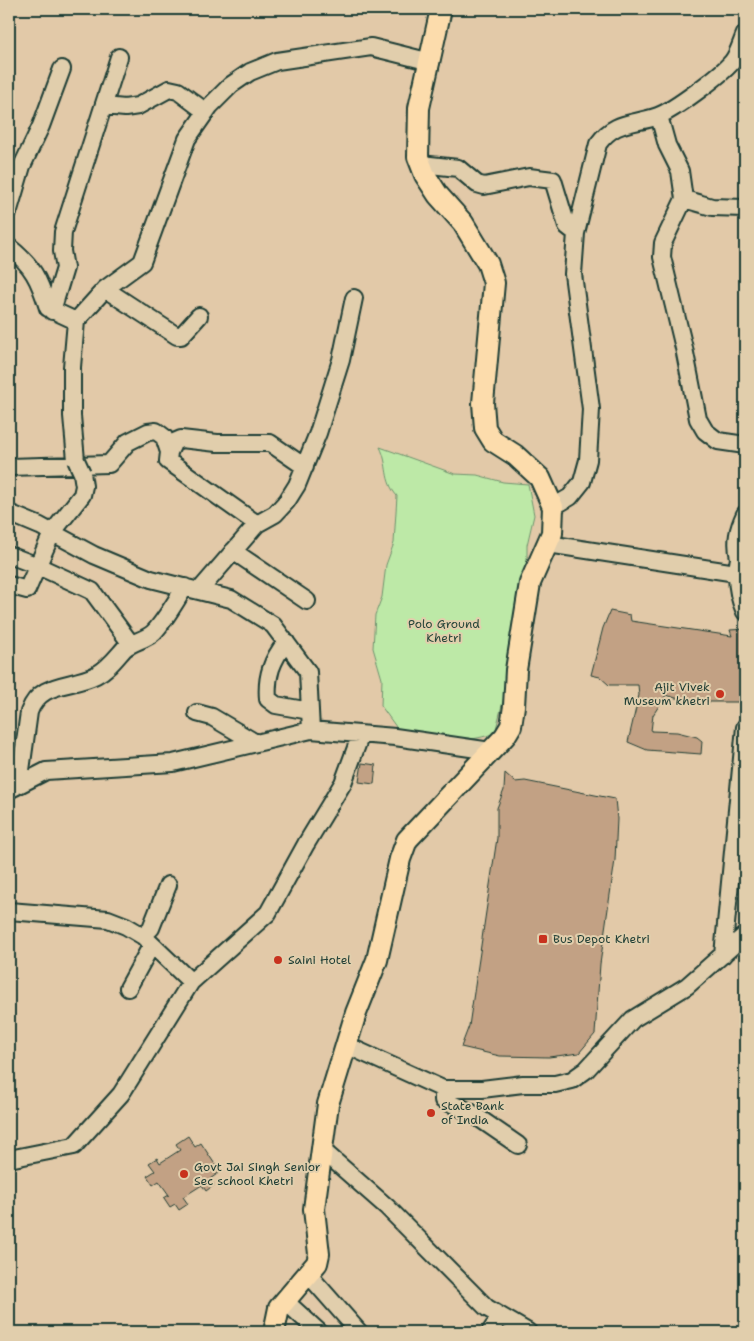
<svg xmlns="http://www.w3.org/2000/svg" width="754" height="1341" viewBox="0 0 754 1341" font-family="'Shantell Sans',sans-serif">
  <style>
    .green { fill: #bde9a7; stroke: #6e936e }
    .building { fill: #c2a184; stroke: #1f3d34 }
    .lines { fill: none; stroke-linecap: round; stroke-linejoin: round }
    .minor-casing { stroke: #1f3d34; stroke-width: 20 }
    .major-casing { stroke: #1f3d34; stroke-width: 24 }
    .minor { stroke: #e1ceac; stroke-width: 16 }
    .major { stroke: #fcdcac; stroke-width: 20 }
    .minor-bridge-casing { stroke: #1f3d34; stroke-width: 20; stroke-linecap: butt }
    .minor-bridge { stroke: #e1ceac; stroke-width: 16 }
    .poi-dot { fill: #c8321e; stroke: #e1ceac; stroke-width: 2 }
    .labels { text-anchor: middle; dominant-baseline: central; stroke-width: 4; stroke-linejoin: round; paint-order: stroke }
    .park-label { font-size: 12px; fill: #27463a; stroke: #e1ceac }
    .poi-label { font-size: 12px; fill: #1f3d34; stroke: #e1ceac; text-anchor: start }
  </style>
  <rect width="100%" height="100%" fill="#e2c9a8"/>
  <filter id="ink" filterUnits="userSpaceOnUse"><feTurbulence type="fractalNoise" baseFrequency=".02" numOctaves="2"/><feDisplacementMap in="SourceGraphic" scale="10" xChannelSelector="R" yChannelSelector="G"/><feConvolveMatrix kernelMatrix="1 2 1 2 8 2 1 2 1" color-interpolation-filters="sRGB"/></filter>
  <g filter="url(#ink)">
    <path class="green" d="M380,447L455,474L477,475L503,482L528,484L534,515L527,545V573L510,673L495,733C460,746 435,738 399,731L381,706L382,679L373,648L375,615L382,597L386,565L394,543L397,496C383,480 389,465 380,447Z"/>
    <path class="building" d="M610,611L630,615L631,621L732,636L730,630L745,629V696L739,702H689L666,695L653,715L651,731L677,732L697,737L702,741L701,754L647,750L628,742L639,695L638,685H609L600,677L591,675L603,628Z
      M362,763L376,765L374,784L359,782Z
      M505,773L515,782L525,781L615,799L617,819L615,860L600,964L595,1034L579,1053L549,1057L500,1056L461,1047L469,1026L497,838V808L504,790Z
      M188,1136L195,1147L201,1143L220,1172L210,1179L214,1185L206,1191L202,1185L183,1197L188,1204L179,1210L175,1204L170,1207L164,1198L169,1195L159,1181L153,1185L147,1176L155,1171L149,1163L157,1158L160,1163L180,1150L176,1144Z"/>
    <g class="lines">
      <defs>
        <path id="minor" d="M104,106L125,108L138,106L169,89L178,91L206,112
          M659,116L667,145L680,171L684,199L712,207L745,208
          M421,164L458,168L477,184L484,186L529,177L553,180L567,226L576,233
          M684,199L663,243L662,257L684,348L698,419L705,431L718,441L745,445
          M9,210L22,166L41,126L62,69
          M9,247C33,266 39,279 48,308L76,321
          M105,289L177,336H181L199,316
          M52,311L65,268L62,251L63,232L119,57
          M76,460L72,416V367L76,321L105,289L142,262L187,139L210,106L231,85L250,72L277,61L371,47L431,62
          M9,467L109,464L128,442L148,432L156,431L164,437L169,452
          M553,507L570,497L582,482L588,460L591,409L573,274L576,233L598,144C615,120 633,125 658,116C674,110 721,75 732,62C738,55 741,43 745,34
          M9,513L40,526L94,555L151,579L231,599L273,625L308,672L311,730
          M257,524L168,461L169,452L174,442L181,439L217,443H270L305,467
          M548,544L736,573
          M233,551L307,601
          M9,555L38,566L92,591L131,644
          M745,555L739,558C735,577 737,594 745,612
          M739,558C735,541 738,529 745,514
          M9,585L27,590L52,533L82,495L84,486L82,473
          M199,591L257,524L275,514L287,501L297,485L318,433L341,360L354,298
          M286,642C272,660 266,676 268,699L276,705L310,711
          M197,713L212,717L256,743
          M19,785L29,712C40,681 70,688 96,675C108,669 116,658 124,649C133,641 146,640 154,632C166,619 175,602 185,587
          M9,790L46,771L173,763L311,730L395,737L491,751
          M9,911L108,919L126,926L143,936L191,982
          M143,936L151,928L168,885
          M723,955L745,727
          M128,988L151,946
          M346,1045L443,1089H482L523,1084H555L572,1080L586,1070L633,1019L687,986L745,935
          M443,1089V1100L470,1112L518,1145
          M321,1149L387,1207L487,1308L528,1332
          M9,1159L74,1146L121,1094L191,982L268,913L306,844L343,783L361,734
          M308,1274L359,1332
          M285,1301L319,1332
          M490,1332L500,1317"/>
        <path id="major" d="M274,1332L279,1308L317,1263L319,1254L314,1209L328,1104L356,1013L377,960L400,859L407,840L505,736L511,726L514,706L516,670L530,583L552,533L553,507L540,478L515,455L493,441L485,428L483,403L494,283L488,264L463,223L438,195L425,175L418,157L419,108L441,9"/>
      </defs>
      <use href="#minor" class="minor-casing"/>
      <use href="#major" class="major-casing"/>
      <use href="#minor" class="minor"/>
      <use href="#major" class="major"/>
      <defs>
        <path id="minor-bridge" d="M76,460L82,473"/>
      </defs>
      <use href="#minor-bridge" class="minor-bridge-casing"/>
      <use href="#minor-bridge" class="minor-bridge"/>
    </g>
  </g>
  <g class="poi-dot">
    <circle cx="720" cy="694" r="5"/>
    <rect x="538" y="934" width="10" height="10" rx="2.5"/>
    <circle cx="278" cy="960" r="5"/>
    <circle cx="431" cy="1113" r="5"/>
    <circle cx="184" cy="1174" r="5"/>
  </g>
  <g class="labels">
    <g class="park-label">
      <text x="444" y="624">Polo Ground<tspan x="444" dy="14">Khetri</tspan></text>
    </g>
    <g class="poi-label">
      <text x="710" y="687" text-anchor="end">Ajit Vivek<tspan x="710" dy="14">Museum khetri</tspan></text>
      <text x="553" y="939">Bus Depot Khetri</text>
      <text x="288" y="960">Saini Hotel</text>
      <text x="441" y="1106">State Bank<tspan x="441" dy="14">of India</tspan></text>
      <text x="194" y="1167">Govt Jai Singh Senior<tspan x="194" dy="14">Sec school Khetri</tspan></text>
    </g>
  </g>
  <rect width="754" height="1341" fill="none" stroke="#e1ceac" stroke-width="30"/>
  <rect x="15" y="15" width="724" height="1311" fill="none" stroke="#1f3d34" stroke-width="2" filter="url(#ink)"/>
</svg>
